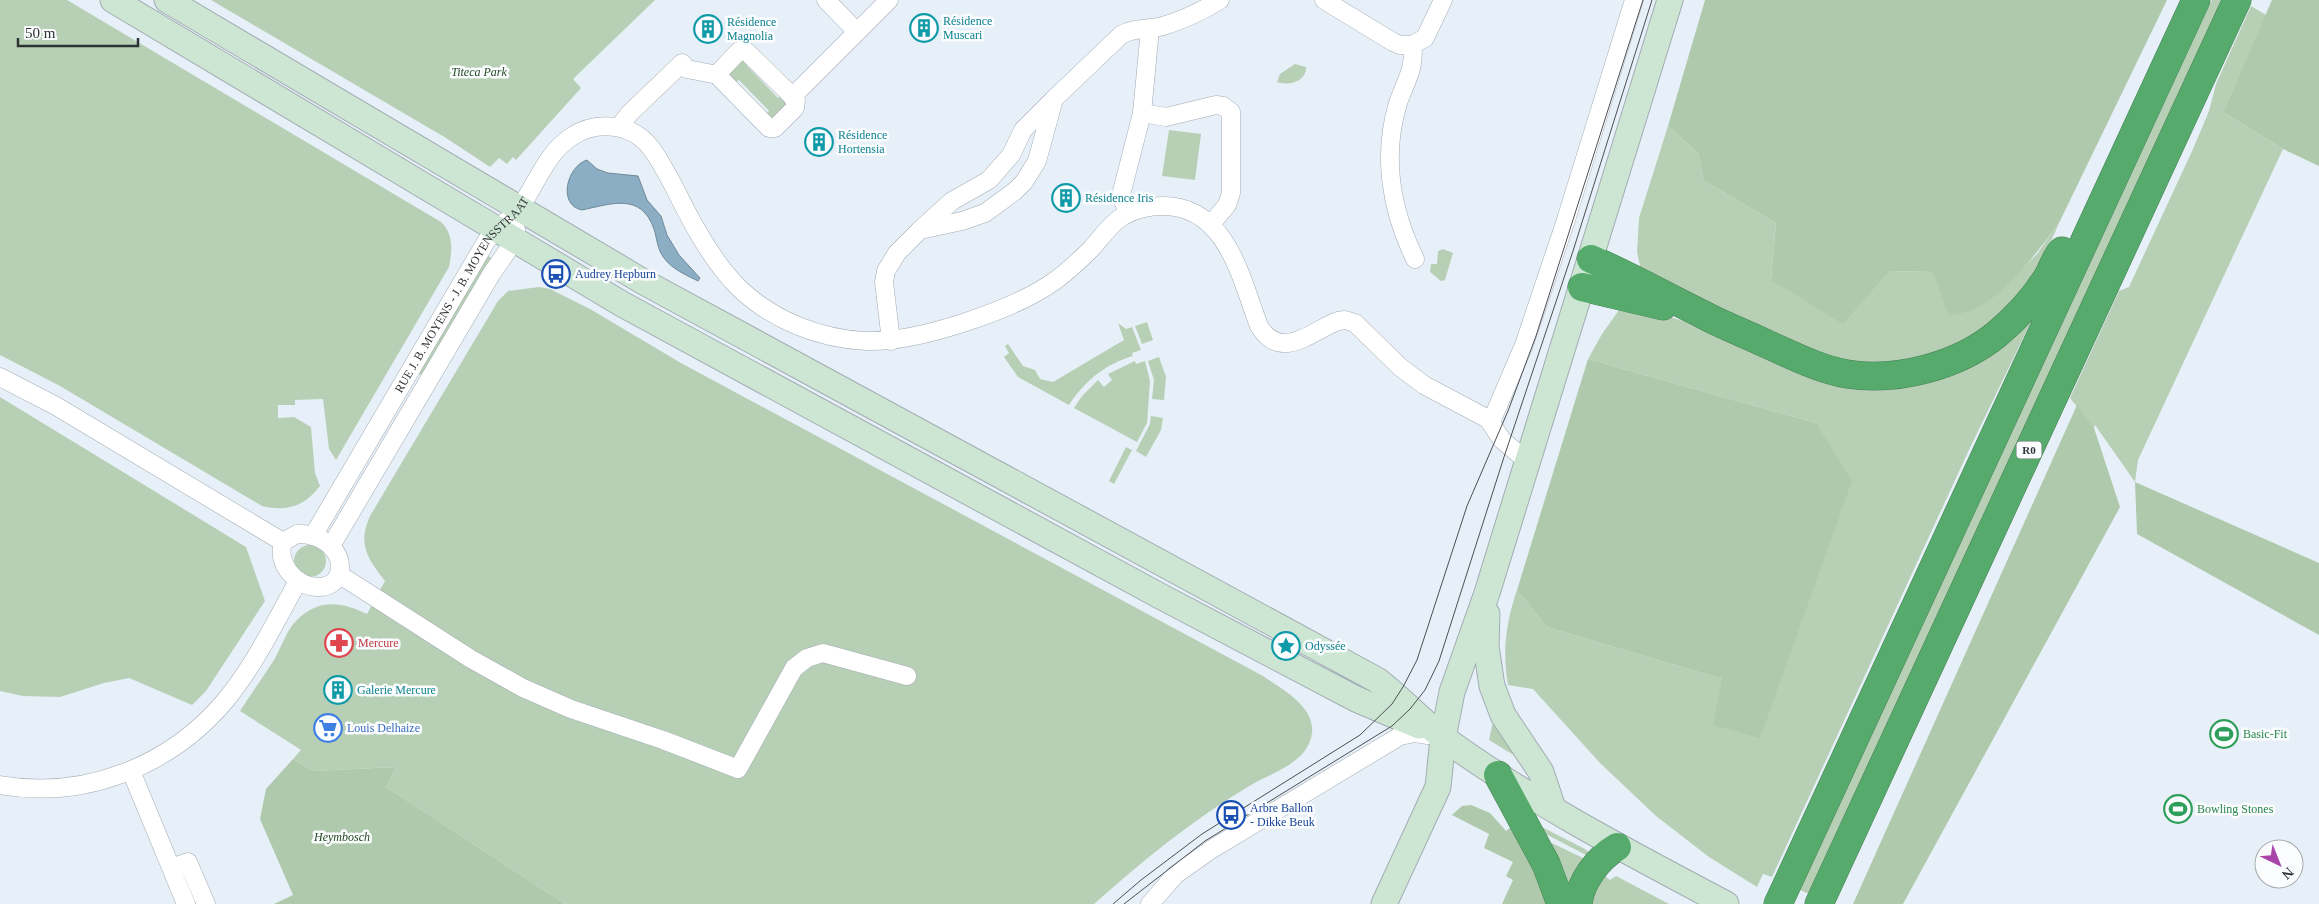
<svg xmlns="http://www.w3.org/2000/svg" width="2319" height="904" viewBox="0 0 2319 904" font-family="'Times New Roman',serif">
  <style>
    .green { fill: #b7d0b5 }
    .forest { fill: #afc9ad }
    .water { fill: #8caec4; stroke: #708999 }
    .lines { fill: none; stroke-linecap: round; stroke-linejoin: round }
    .street-casing { stroke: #a3acb3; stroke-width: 19 }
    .secondary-casing { stroke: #a3acb3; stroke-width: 27 }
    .highway-casing { stroke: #498058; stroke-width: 29 }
    .street { stroke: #fff; stroke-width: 18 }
    .secondary { stroke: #cce6d3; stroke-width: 25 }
    .highway { stroke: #56aa6b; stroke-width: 28 }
    .tram { stroke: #4c4f53; stroke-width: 1 }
    .labels { text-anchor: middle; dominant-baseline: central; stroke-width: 5; stroke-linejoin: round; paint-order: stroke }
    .shield { fill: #fbfcfe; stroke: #6d6f72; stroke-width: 1 }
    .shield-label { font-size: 11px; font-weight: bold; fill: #303336 }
    .culture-label { font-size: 12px; fill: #0d838f; stroke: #fbfcfe; text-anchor: start }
    .park-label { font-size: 12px; font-style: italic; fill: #224922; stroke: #fbfcfe }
    .transit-label { font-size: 12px; fill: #164399; stroke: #fbfcfe; text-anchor: start }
    .street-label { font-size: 12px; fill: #303336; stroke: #fbfcfe }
    .health-label { font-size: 12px; fill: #be3a42; stroke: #fbfcfe; text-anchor: start }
    .shop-label { font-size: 12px; fill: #366cbe; stroke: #fbfcfe; text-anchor: start }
    .leisure-label { font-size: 12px; fill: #27864d; stroke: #fbfcfe; text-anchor: start }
  </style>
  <rect width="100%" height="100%" fill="#e7f0f8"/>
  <path class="green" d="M0,0H67L441,222C454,234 452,251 449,267L336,460L329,449L323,399L295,400V405H278V418L294,417L311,427L315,473L320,486C305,506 287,512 262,506L60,386L0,355Z
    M211,0H655L573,79L581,88L516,160L513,157L507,164L499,158L490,167L446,138Z
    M2212,0H2222L1809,894L1800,890Z
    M2251,6L2266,15L2223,112L2283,149L2138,460L2135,482L2095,425L2094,428L2070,398L2119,291L2129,287L2193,149L2209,111L2216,84Z
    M738,58L750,63L747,66L751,70L778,98L781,95L789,103L773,120L766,114L769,111L739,80L735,82L727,74Z
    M1295,64L1306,67C1306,82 1289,86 1277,82L1280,74Z
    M1668,126L1698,153L1704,181L1776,223L1771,280L1889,271L1933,272L1994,296L2037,254L2060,221L2040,266L2018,299L1993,322L1949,350L1904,364L1863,365L1821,357L1638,273L1640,266L1637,252L1639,218Z
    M1169,130L1201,134L1195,180L1162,176Z
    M1443,249L1453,253L1445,280L1441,281L1430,272L1431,264H1437L1438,251Z
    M487,255L493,259L423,375H420L419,372Z
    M539,287L550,289L590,309L681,363L1263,676C1282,689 1315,706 1312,733C1308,763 1273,772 1251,785C1194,819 1143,860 1094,904H565L386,787L396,767L313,771L293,759L301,750L240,711C251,694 263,677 274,660C281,648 287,629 297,620C319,598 342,602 367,614L385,581C368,559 357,545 370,516L498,301L508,291Z
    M1624,303L1892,384L2040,303L1968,452L1772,877L1763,874L1757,887L1709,857L1656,816L1600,763L1533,689L1508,685C1502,652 1506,622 1517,590L1547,627L1722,679L1816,423L1588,359L1602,334Z
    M1147,322L1153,340L1142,344L1135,326Z
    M1118,323L1126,329L1132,327L1141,350L1132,353L1133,356C1105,364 1085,381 1069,405L1018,377L1004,357L1009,353L1005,346L1008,344L1023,366L1035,370L1040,379L1053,382L1124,340Z
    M1159,357L1166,377L1164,400L1152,399L1154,380L1148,361Z
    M1135,361L1136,364L1145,361L1150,381L1147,423L1137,442L1074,408L1082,396L1098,380L1104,387L1112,380L1108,374Z
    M0,397L246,547L265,601L206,691L192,705L129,678L104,683L60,697L23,696L0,691Z
    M1151,416L1163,418L1161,430L1146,457L1136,451L1150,424Z
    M1126,447L1132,450L1114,484L1109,481Z
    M294 561a16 16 0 1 1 32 0a16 16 0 1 1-32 0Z
    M1493,722L1527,763L1489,740Z
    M1538,825L1585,849L1590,853L1586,855L1538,830Z
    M1552,843L1585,859L1571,890L1547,848Z
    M1602,874L1610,880L1616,876L1669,904H1587Z"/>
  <path class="forest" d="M1705,0H2167L2060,221C2043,246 2003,297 1975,309C1967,312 1957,314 1949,316L1933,272L1889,271L1843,324L1771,280L1776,223L1704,181L1698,153L1668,126Z
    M2272,0H2319V166L2283,149L2223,112Z
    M1588,359L1816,423L1852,481L1760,738L1713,725L1722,679L1547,627L1517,590Z
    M2077,405L2094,428L2120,507L1903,904H1853Z
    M2135,482L2319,563V635L2137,534Z
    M293,759L313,771L396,767L386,787L565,904H274L293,895L260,819L266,789Z
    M1471,805L1490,813L1506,831L1511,827L1526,847L1550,904H1502L1513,880L1506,876L1513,862L1484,848L1489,834L1452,815L1462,806Z"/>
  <path class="water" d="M587,160L597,169L608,173L638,176L647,200L661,216L667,235L679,255L700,278L698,281C686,275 672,269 664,258C657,249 657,238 654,229C641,192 611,204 582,210C557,205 567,166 587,160Z"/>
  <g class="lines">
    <defs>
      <g id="street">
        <path d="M826,0L857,32"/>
        <path d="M1324,0L1393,42L1400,45H1412L1425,38L1443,0"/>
        <path d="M1412,45C1416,67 1405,83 1398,103C1382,156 1391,210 1415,259"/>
        <path d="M739,51L747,52L796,100L795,108L775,128H769L719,77V72Z"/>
        <path d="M792,97L889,0"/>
        <path d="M1142,113L1166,117L1216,105L1223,106L1231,112V193L1227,205L1211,224"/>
        <path d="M619,127L629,114L682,63L687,69L718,75"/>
        <path d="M1128,213L1121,195L1142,113L1150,29"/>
        <path d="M920,230L952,201L989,180L1011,155L1023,130L1054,99"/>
        <path d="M891,341L884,282L886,271L897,253L920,230L962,221L985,213L1015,191L1024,182L1037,161L1054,99L1121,35C1134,27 1149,30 1163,26C1183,20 1202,11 1220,0"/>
        <path d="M0,377L56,406L283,542"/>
        <path d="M1491,422L1524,345L1565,223L1634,0"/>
        <path d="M297,534C310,533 326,539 334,550C346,565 340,588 317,587C295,586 276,563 283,542Z"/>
        <path id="s1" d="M313,536L487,240C497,228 511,219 520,207C537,183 546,154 571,137C596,120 632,123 651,148C670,174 682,206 699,234C710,253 723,272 739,288C772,320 820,339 866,341C916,343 1015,310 1056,280C1068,271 1080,260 1091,249C1101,238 1110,224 1123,216C1135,209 1150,206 1163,206C1227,206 1241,279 1259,326C1281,363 1313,330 1338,321L1345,320L1355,323L1400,367L1424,385L1488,419L1502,440L1528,462"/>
        <path d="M331,546L492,273L515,240L516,230"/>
        <path d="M340,575L471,659L523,688L571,709L663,740L738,769L794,668L807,658L823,653L907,676"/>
        <path d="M131,771L186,904"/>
        <path d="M0,785C85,800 170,766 225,701C254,666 276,621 298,581"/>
        <path d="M172,868L188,862L206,904"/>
        <path d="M1150,904L1175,875L1212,849L1400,736L1415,733L1428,735"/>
      </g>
      <path id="secondary" d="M113,0L622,304L1160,596L1356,699L1419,726
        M167,0L642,281L1377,680C1401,698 1421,721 1445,739C1533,803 1630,853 1726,904
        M1487,614L1486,646L1492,686L1503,715L1541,772L1553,808
        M1384,904L1438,787L1443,738L1452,692L1487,593L1670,0"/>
      <path id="highway" d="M1591,259C1628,275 1663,295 1700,313C1722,325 1746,334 1769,345C1794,356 1819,369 1847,374C1897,382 1958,366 1997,334C2015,319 2032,301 2045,281C2052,272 2054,259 2062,251
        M1582,287L1663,306
        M1498,775L1546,864L1561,904
        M1578,904C1580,882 1598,858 1617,847
        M1778,904L2196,0
        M1819,904L2237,0"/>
    </defs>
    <use href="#street" class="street-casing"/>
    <use href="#secondary" class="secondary-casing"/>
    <use href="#highway" class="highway-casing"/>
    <use href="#street" class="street"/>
    <use href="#secondary" class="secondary"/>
    <use href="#highway" class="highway"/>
    <path class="tram" d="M1113,904L1141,880L1202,834L1360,735L1392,704L1403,687L1417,660L1467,506L1508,411L1536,336L1643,0
      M1124,904L1205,841L1392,726L1410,709L1425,690L1439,661L1504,457L1573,251L1652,0"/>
  </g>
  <defs>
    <symbol id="building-ring" viewBox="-11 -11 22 22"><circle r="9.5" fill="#fbfcfe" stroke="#0f9aa8" stroke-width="1.5"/><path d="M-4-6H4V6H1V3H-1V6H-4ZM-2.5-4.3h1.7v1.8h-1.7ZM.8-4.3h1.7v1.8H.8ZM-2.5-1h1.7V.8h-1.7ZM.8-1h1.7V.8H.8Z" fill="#0f9aa8"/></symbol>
    <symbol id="bus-ring" viewBox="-11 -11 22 22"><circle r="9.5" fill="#fbfcfe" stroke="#1a4fb4" stroke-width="1.5"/><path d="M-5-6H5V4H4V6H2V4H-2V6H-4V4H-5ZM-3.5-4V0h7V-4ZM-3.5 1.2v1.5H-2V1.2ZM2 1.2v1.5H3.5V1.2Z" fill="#1a4fb4"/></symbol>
    <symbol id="pharmacy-ring" viewBox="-11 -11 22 22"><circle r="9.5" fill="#fbfcfe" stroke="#e0444e" stroke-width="1.5"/><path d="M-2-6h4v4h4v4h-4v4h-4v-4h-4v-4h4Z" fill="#e0444e"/></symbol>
    <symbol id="sight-ring" viewBox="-11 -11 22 22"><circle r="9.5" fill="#fbfcfe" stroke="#0f9aa8" stroke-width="1.5"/><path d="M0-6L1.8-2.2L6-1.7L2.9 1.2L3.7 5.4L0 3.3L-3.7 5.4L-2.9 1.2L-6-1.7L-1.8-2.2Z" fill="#0f9aa8"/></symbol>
    <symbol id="supermarket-ring" viewBox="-11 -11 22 22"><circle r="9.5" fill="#fbfcfe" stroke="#3f7fe0" stroke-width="1.5"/><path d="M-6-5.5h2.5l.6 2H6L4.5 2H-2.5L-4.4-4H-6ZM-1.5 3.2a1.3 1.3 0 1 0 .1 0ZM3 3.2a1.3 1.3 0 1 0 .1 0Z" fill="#3f7fe0"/></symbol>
    <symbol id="stadium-ring" viewBox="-11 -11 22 22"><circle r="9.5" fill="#fbfcfe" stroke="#2e9e5b" stroke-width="1.5"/><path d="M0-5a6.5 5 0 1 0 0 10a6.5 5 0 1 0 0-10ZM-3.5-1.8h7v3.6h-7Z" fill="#2e9e5b"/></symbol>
  </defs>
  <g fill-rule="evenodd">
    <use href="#building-ring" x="908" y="12" width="32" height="32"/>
    <use href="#building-ring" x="692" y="13" width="32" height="32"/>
    <use href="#building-ring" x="803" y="126" width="32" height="32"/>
    <use href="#building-ring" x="1050" y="182" width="32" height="32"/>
    <use href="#bus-ring" x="540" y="258" width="32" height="32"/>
    <use href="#pharmacy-ring" x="323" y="627" width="32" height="32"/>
    <use href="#sight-ring" x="1270" y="630" width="32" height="32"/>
    <use href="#building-ring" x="322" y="674" width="32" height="32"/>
    <use href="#supermarket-ring" x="312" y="712" width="32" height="32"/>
    <use href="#stadium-ring" x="2208" y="718" width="32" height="32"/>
    <use href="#stadium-ring" x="2162" y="793" width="32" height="32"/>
    <use href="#bus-ring" x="1215" y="799" width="32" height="32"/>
  </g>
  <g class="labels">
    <rect class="shield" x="2016.5" y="441.5" width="25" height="17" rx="4"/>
    <g class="shield-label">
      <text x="2029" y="450">R0</text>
    </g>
    <g class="culture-label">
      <text x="943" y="21">Résidence<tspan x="943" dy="14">Muscari</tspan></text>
      <text x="727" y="22">Résidence<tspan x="727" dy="14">Magnolia</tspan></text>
      <text x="838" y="135">Résidence<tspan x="838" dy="14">Hortensia</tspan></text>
      <text x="1085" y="198">Résidence Iris</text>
      <text x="1305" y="646">Odyssée</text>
      <text x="357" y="690">Galerie Mercure</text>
    </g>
    <g class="park-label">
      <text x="479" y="72">Titeca Park</text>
      <text x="342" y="837">Heymbosch</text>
    </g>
    <g class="transit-label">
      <text x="575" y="274">Audrey Hepburn</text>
      <text x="1250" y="808">Arbre Ballon<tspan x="1250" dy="14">- Dikke Beuk</tspan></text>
    </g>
    <g class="street-label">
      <text stroke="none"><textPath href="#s1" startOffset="284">RUE J. B. MOYENS - J. B. MOYENSSTRAAT</textPath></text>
    </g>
    <g class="health-label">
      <text x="358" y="643">Mercure</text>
    </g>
    <g class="shop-label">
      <text x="347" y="728">Louis Delhaize</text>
    </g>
    <g class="leisure-label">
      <text x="2243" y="734">Basic-Fit</text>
      <text x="2197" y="809">Bowling Stones</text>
    </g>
  </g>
  <g transform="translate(2279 864) rotate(137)"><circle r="24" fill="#fbfcfe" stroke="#aaacae"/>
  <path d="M0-4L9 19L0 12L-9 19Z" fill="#a844aa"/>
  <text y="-8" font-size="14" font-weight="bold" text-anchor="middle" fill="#303336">N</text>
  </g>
  <path d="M18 38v8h120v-8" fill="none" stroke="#303336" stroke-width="2.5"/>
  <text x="25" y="38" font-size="15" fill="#303336" stroke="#fbfcfe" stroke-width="4" paint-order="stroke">50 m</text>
</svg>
